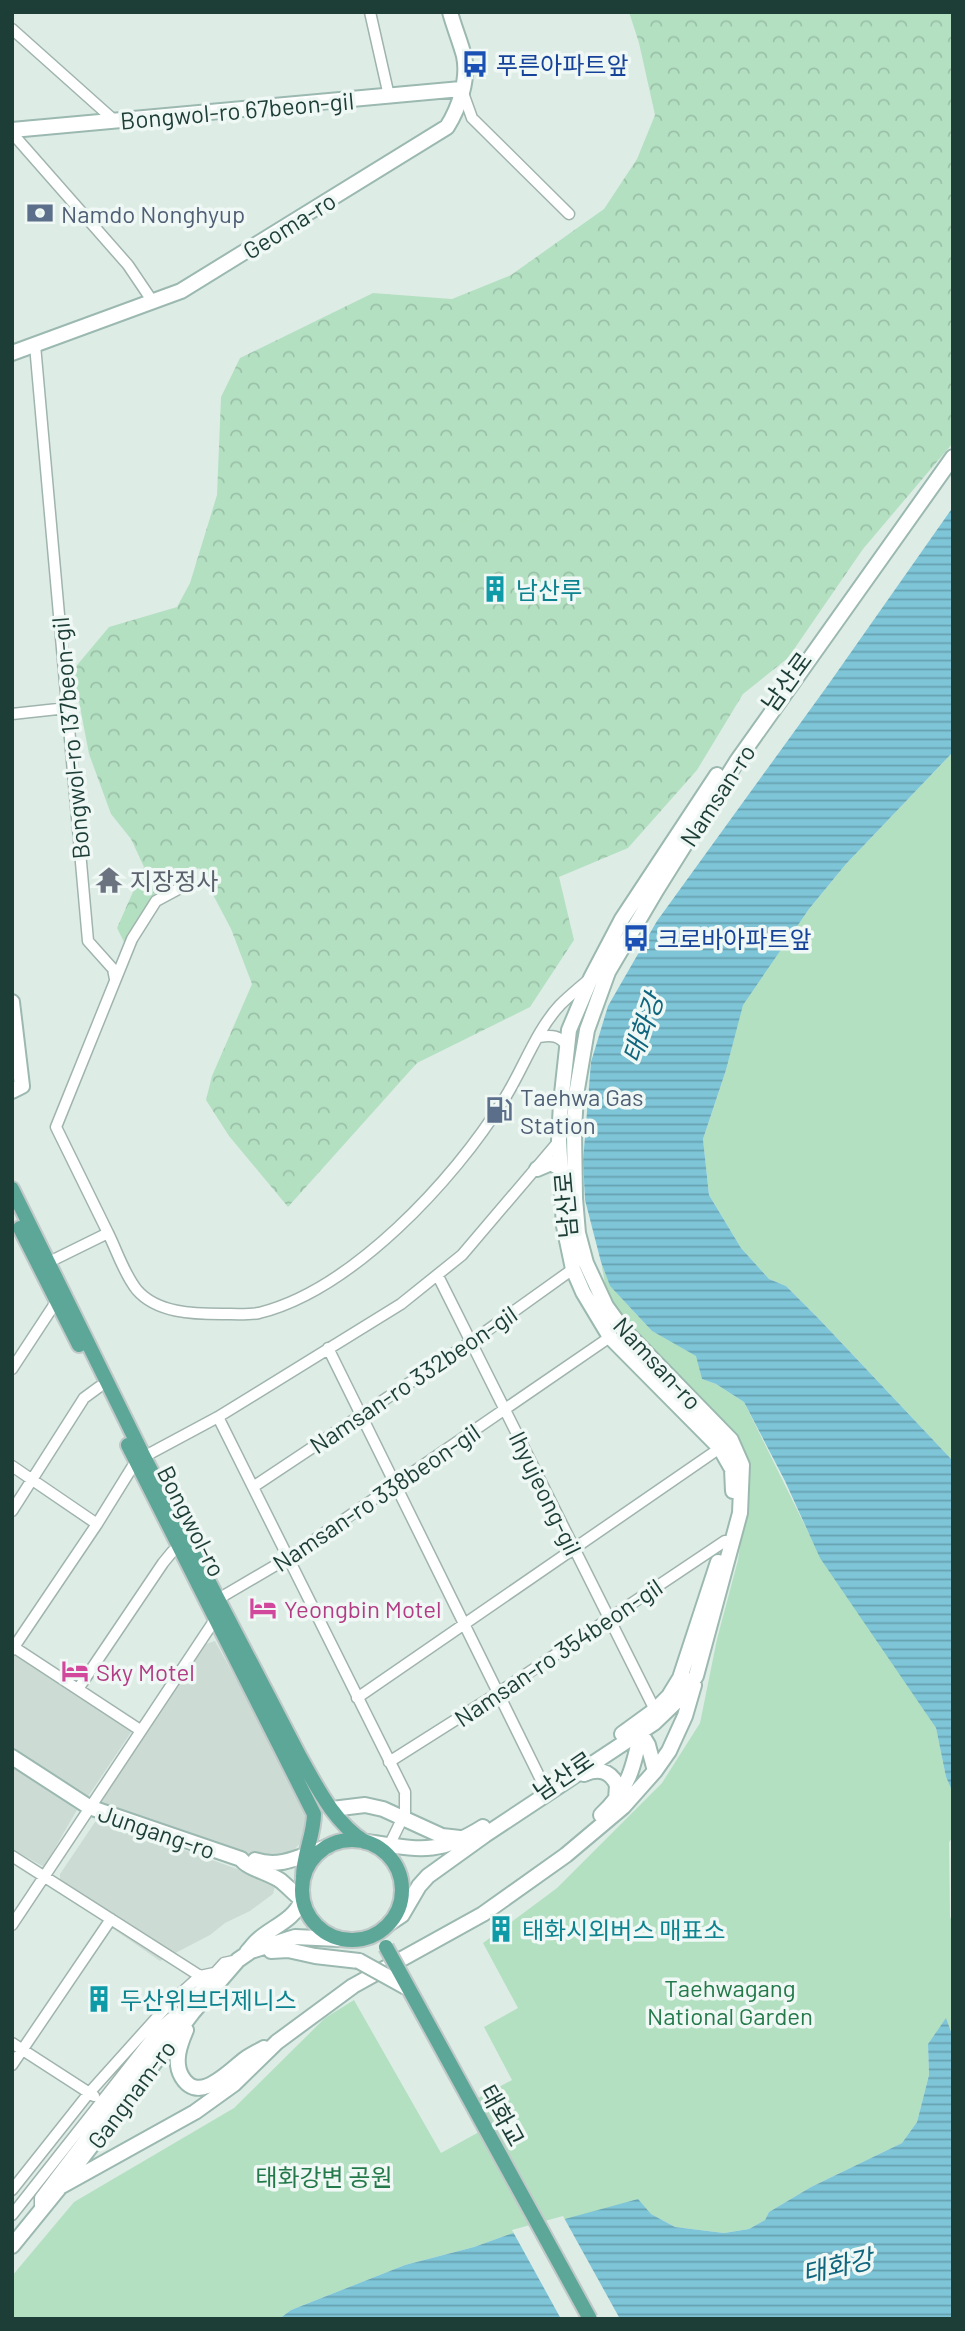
<svg xmlns="http://www.w3.org/2000/svg" width="965" height="2331" viewBox="0 0 965 2331" font-family="Barlow,'Noto Sans KR',sans-serif">
  <style>
    .built { fill: #ccdcd5 }
    .forest { fill: url(#forest-crowns) }
    .park { fill: #b4e0c2 }
    .water { fill: url(#water-rules) }
    .pier { fill: #deece6 }
    .lines { fill: none; stroke-linecap: round; stroke-linejoin: round }
    .street-casing { stroke: #a0b4ae; stroke-width: 13 }
    .secondary-casing { stroke: #9bb9b0; stroke-width: 18 }
    .primary-casing { stroke: #c0c9c7; stroke-width: 18 }
    .street { stroke: #fff; stroke-width: 10 }
    .secondary { stroke: #fff; stroke-width: 14 }
    .primary { stroke: #5da798; stroke-width: 14 }
    .secondary-bridge-casing { stroke: #9bb9b0; stroke-width: 18; stroke-linecap: butt }
    .primary-bridge-casing { stroke: #c0c9c7; stroke-width: 18; stroke-linecap: butt }
    .secondary-bridge { stroke: #fff; stroke-width: 14 }
    .primary-bridge { stroke: #5da798; stroke-width: 14 }
    .labels { text-anchor: middle; dominant-baseline: central; stroke-width: 7; stroke-linejoin: round; paint-order: stroke }
    .transit-label { font-size: 24px; fill: #164399; stroke: #eff8f4; text-anchor: start }
    .street-label { font-size: 24px; fill: #1d3d37; stroke: #eff8f4 }
    .service-label { font-size: 24px; fill: #4e5e75; stroke: #eff8f4; text-anchor: start }
    .culture-label { font-size: 24px; fill: #0d838f; stroke: #eff8f4; text-anchor: start }
    .worship-label { font-size: 24px; fill: #5b616d; stroke: #eff8f4; text-anchor: start }
    .hotel-label { font-size: 24px; fill: #b23c85; stroke: #eff8f4; text-anchor: start }
    .park-label { font-size: 24px; fill: #237949; stroke: #eff8f4 }
    .water-label { font-size: 26px; font-style: italic; fill: #11667f; stroke: #eff8f4 }
  </style>
  <defs>
    <pattern id="forest-crowns" width="20" height="18" patternUnits="userSpaceOnUse" patternTransform="scale(1.75)"><rect width="20" height="18" fill="#b4e0c2"/><path d="M2 6a3 3 0 1 1 6 0M12 15a3 3 0 1 1 6 0" fill="none" stroke="#9ac1a7"/></pattern>
    <pattern id="water-rules" width="6" height="5" patternUnits="userSpaceOnUse" patternTransform="scale(1.75)"><rect width="6" height="5" fill="#7ec5d8"/><path d="M0 2.5h6" fill="none" stroke="#67a1b0"/></pattern>
  </defs>
  <rect width="100%" height="100%" fill="#deece6"/>
  <path class="built" d="M215,1641L310,1813L308,1826L300,1843L292,1853L280,1858L253,1857L95,1803L206,1644Z
    M12,1652L132,1731L87,1798L12,1748Z
    M12,1766L77,1810L44,1867L12,1849Z
    M101,1820L276,1883L273,1894L250,1911L225,1923L210,1935L160,1961L112,1928L60,1881V1874L95,1822Z"/>
  <path class="forest" d="M629,12H953L952,444L863,549L788,658L743,694L697,770L628,848L559,877L574,940L530,1007L417,1063L288,1207L229,1136L206,1100L212,1076L252,984L231,929L199,868L156,892L124,942L117,928L144,867L131,839L111,814L89,754L73,670L109,627L177,607L190,583L217,495L221,397L240,358L373,293L452,299L511,275L604,209L637,159L655,115L639,43Z"/>
  <path class="park" d="M953,752V1461L819,1319L786,1286L769,1279L741,1248L709,1195L703,1139L726,1070L742,1005L809,909L846,864Z
    M601,1262L610,1286L652,1331L697,1356L702,1379L716,1384L744,1402L814,1544L936,1728L946,1777L953,1793V1837L949,1842L950,1917L953,1922V2037L946,2019L928,2044L929,2075L917,2122L902,2143L811,2187L769,2212L765,2220L749,2229L724,2233L675,2227L651,2214L510,2234L474,2247L405,2265L291,2310L279,2319H12V2276L74,2202L234,2108L325,2018L354,2000L441,2153L479,2132L465,2105L512,2080L484,2027L518,2008L483,1943L557,1888L662,1783L700,1723L717,1639L738,1560L747,1502L731,1440L608,1300Z"/>
  <path class="water" d="M953,507V752L846,864L809,909L743,1005L726,1070L703,1139L709,1195L741,1248L769,1279L786,1286L819,1319L953,1461V1793L946,1777L936,1728L820,1558L785,1481L744,1402L716,1384L702,1379L696,1356L652,1331L610,1286L601,1262L585,1200L583,1161L591,1062L608,1006L657,921L828,685Z
    M946,2018L953,2037V2319H279L291,2310L405,2265L474,2247L510,2234L638,2199L651,2214L675,2227L724,2233L749,2229L765,2220L769,2212L811,2187L902,2143L917,2122L929,2075L928,2044Z"/>
  <path class="pier" d="M563,2216L620,2319H561L512,2230Z"/>
  <g class="lines">
    <defs>
      <path id="street" d="M370,12L389,96
        M12,29L115,121
        M463,93L472,118L569,214
        M12,133L128,265L153,302
        M35,345L88,941L113,969L115,979
        M12,714L67,708
        M539,1037C552,1035 559,1035 567,1046
        M108,1233C117,1251 124,1274 137,1290C157,1313 193,1314 222,1314C233,1314 248,1315 259,1313C352,1290 454,1180 503,1101C523,1070 535,1032 560,1005C569,996 579,988 588,980
        M43,1265L108,1233L56,1127L132,939L156,901L182,887
        M438,1276L655,1710
        M328,1348L545,1788
        M12,1369L56,1302
        M218,1417L405,1792V1813L386,1852
        M12,1466L97,1524
        M253,1487L471,1342L573,1269
        M12,1511L84,1398L99,1387
        M213,1602L288,1558L610,1337
        M12,1646L140,1730
        M12,1650L97,1524L136,1461L218,1417L401,1304L462,1255L559,1141
        M78,1689L163,1563L172,1552L181,1544
        M357,1698L720,1448
        M389,1762L498,1693L725,1541
        M12,1856L200,1976
        M12,1925L216,1618
        M12,2043L94,2096
        M12,2065L111,1919
        M12,2190L89,2093L169,2004L200,1976L214,1973
        M40,2211V2198L187,2004L224,1963L238,1960
        M12,2215L158,2030L171,2018"/>
      <path id="secondary" d="M12,130L461,89
        M12,353L181,291L447,127C459,108 469,79 464,56C460,41 454,27 450,12
        M717,775L622,919L591,978L569,1030L561,1103L559,1141L564,1226L573,1269L583,1292L610,1337L720,1448L732,1469L733,1491
        M12,1002L22,1086L12,1091
        M537,1169L551,1163L561,1169
        M639,1730L648,1745L655,1771
        M622,1734L655,1710L669,1696L680,1678L718,1562
        M12,1757L89,1807L241,1859C247,1868 270,1873 281,1881C288,1887 295,1894 302,1900C294,1920 274,1926 259,1939C254,1943 251,1948 247,1952
        M584,1774C598,1768 610,1770 617,1785L616,1800
        M332,1809L365,1805L383,1809L442,1836L460,1838
        M601,1815C629,1789 634,1766 641,1731
        M367,1842C418,1849 437,1856 483,1827
        M255,1860C281,1869 302,1855 327,1847
        M390,1923L402,1915L419,1886L428,1876L485,1835L654,1723L678,1700L696,1676L740,1513L742,1465L731,1440L622,1328L606,1306L586,1263L578,1233L575,1198L574,1130L576,1095L587,1030L608,972L657,889L737,761L953,457
        M271,1951L288,1950L315,1956L359,1961
        M186,2030C180,2044 173,2062 182,2077C199,2105 229,2071 245,2059C251,2055 257,2052 264,2048
        M60,2187L195,2112L234,2084L277,2042L353,1986L483,1914L566,1855L623,1807L655,1771L669,1751L685,1716L694,1685
        M12,2246L60,2187L193,2012L238,1960L251,1951L295,1937L339,1939"/>
      <path id="primary" d="M12,1189L144,1457L300,1757C318,1789 334,1822 365,1842
        M20,1228L79,1345
        M128,1445L314,1814C314,1835 303,1855 303,1877
        M302 1890a50 50 0 1 1 100 0a50 50 0 1 1-100 0Z"/>
    </defs>
    <use href="#street" class="street-casing"/>
    <use href="#secondary" class="secondary-casing"/>
    <use href="#primary" class="primary-casing"/>
    <use href="#street" class="street"/>
    <use href="#secondary" class="secondary"/>
    <use href="#primary" class="primary"/>
    <defs>
      <path id="secondary-bridge" d="M359,1961L406,1987"/>
      <path id="primary-bridge" d="M386,1947L590,2319"/>
    </defs>
    <use href="#secondary-bridge" class="secondary-bridge-casing"/>
    <use href="#primary-bridge" class="primary-bridge-casing"/>
    <use href="#secondary-bridge" class="secondary-bridge"/>
    <use href="#primary-bridge" class="primary-bridge"/>
  </g>
  <defs>
    <symbol id="bus-bare" viewBox="-9 -9 18 18"><path d="M-5-6H5V4H4V6H2V4H-2V6H-4V4H-5ZM-3.5-4V0h7V-4ZM-3.5 1.2v1.5H-2V1.2ZM2 1.2v1.5H3.5V1.2Z" fill="#1a4fb4" stroke="#eff8f4" stroke-width="2.5" paint-order="stroke"/></symbol>
    <symbol id="bank-bare" viewBox="-9 -9 18 18"><path d="M-6-4H6V4H-6ZM0-2.3a2.3 2.3 0 1 0 0 4.6a2.3 2.3 0 1 0 0-4.6Z" fill="#5c6f8a" stroke="#eff8f4" stroke-width="2.5" paint-order="stroke"/></symbol>
    <symbol id="building-bare" viewBox="-9 -9 18 18"><path d="M-4-6H4V6H1V3H-1V6H-4ZM-2.5-4.3h1.7v1.8h-1.7ZM.8-4.3h1.7v1.8H.8ZM-2.5-1h1.7V.8h-1.7ZM.8-1h1.7V.8H.8Z" fill="#0f9aa8" stroke="#eff8f4" stroke-width="2.5" paint-order="stroke"/></symbol>
    <symbol id="temple-bare" viewBox="-9 -9 18 18"><path d="M0-6L5-2H3V0L6.5 2.5H4V6H1.5V3h-3V6H-4V2.5H-6.5L-3 0V-2H-5Z" fill="#6b7280" stroke="#eff8f4" stroke-width="2.5" paint-order="stroke"/></symbol>
    <symbol id="fuel-bare" viewBox="-9 -9 18 18"><path d="M-5.5-6h7V0h2V4h1.3V-2.5L3-4.5l.8-.8L6-3V5H2.5V1h-1V6h-7ZM-4.2-4.7v3.2H.2V-4.7Z" fill="#5c6f8a" stroke="#eff8f4" stroke-width="2.5" paint-order="stroke"/></symbol>
    <symbol id="hotel-bare" viewBox="-9 -9 18 18"><path d="M-6-4.5h1.5V1H6V5H4.5V3h-9V5H-6ZM-4 0a1.8 1.8 0 1 1 3.6 0ZM.5 0V-2.5h3Q6-2.5 6 0Z" fill="#d1479c" stroke="#eff8f4" stroke-width="2.5" paint-order="stroke"/></symbol>
  </defs>
  <g fill-rule="evenodd">
    <use href="#bus-bare" x="456" y="45" width="38" height="38"/>
    <use href="#bank-bare" x="21" y="194" width="38" height="38"/>
    <use href="#building-bare" x="476" y="570" width="38" height="38"/>
    <use href="#temple-bare" x="90" y="861" width="38" height="38"/>
    <use href="#bus-bare" x="617" y="919" width="38" height="38"/>
    <use href="#fuel-bare" x="480" y="1091" width="38" height="38"/>
    <use href="#hotel-bare" x="244" y="1589" width="38" height="38"/>
    <use href="#hotel-bare" x="56" y="1652" width="38" height="38"/>
    <use href="#building-bare" x="482" y="1910" width="38" height="38"/>
    <use href="#building-bare" x="80" y="1980" width="38" height="38"/>
  </g>
  <g class="labels">
    <g class="transit-label">
      <text x="496" y="64">푸른아파트앞</text>
      <text x="657" y="938">크로바아파트앞</text>
    </g>
    <g class="street-label">
      <text transform="translate(237 110) rotate(-5)">Bongwol-ro 67beon-gil</text>
      <text transform="translate(289 225) rotate(-32)">Geoma-ro</text>
      <text transform="translate(786 681) rotate(-54)">남산로</text>
      <text transform="translate(70 738) rotate(-95)">Bongwol-ro 137beon-gil</text>
      <text transform="translate(717 795) rotate(-57)">Namsan-ro</text>
      <text transform="translate(565 1205) rotate(-95)">남산로</text>
      <text transform="translate(658 1363) rotate(47)">Namsan-ro</text>
      <text transform="translate(413 1379) rotate(-34)">Namsan-ro 332beon-gil</text>
      <text transform="translate(546 1493) rotate(64)">Ihyujeong-gil</text>
      <text transform="translate(376 1497) rotate(-34)">Namsan-ro 338beon-gil</text>
      <text transform="translate(192 1521) rotate(63)">Bongwol-ro</text>
      <text transform="translate(558 1652) rotate(-34)">Namsan-ro 354beon-gil</text>
      <text transform="translate(563 1775) rotate(-34)">남산로</text>
      <text transform="translate(157 1831) rotate(19)">Jungang-ro</text>
      <text transform="translate(131 2094) rotate(-53)">Gangnam-ro</text>
      <text transform="translate(503 2115) rotate(61)">태화교</text>
    </g>
    <g class="service-label">
      <text x="61" y="213">Namdo Nonghyup</text>
      <text x="520" y="1096">Taehwa Gas<tspan x="520" dy="28">Station</tspan></text>
    </g>
    <g class="culture-label">
      <text x="516" y="589">남산루</text>
      <text x="522" y="1929">태화시외버스 매표소</text>
      <text x="120" y="1999">두산위브더제니스</text>
    </g>
    <g class="worship-label">
      <text x="130" y="880">지장정사</text>
    </g>
    <g class="hotel-label">
      <text x="284" y="1608">Yeongbin Motel</text>
      <text x="96" y="1671">Sky Motel</text>
    </g>
    <g class="park-label">
      <text x="730" y="1987">Taehwagang<tspan x="730" dy="28">National Garden</tspan></text>
      <text x="324" y="2176">태화강변 공원</text>
    </g>
    <g class="water-label">
      <text transform="translate(642 1028) rotate(-70)">태화강</text>
      <text transform="translate(837 2265) rotate(-13)">태화강</text>
    </g>
  </g>
  <rect width="965" height="2331" fill="none" stroke="#1d3d37" stroke-width="28"/>
</svg>
